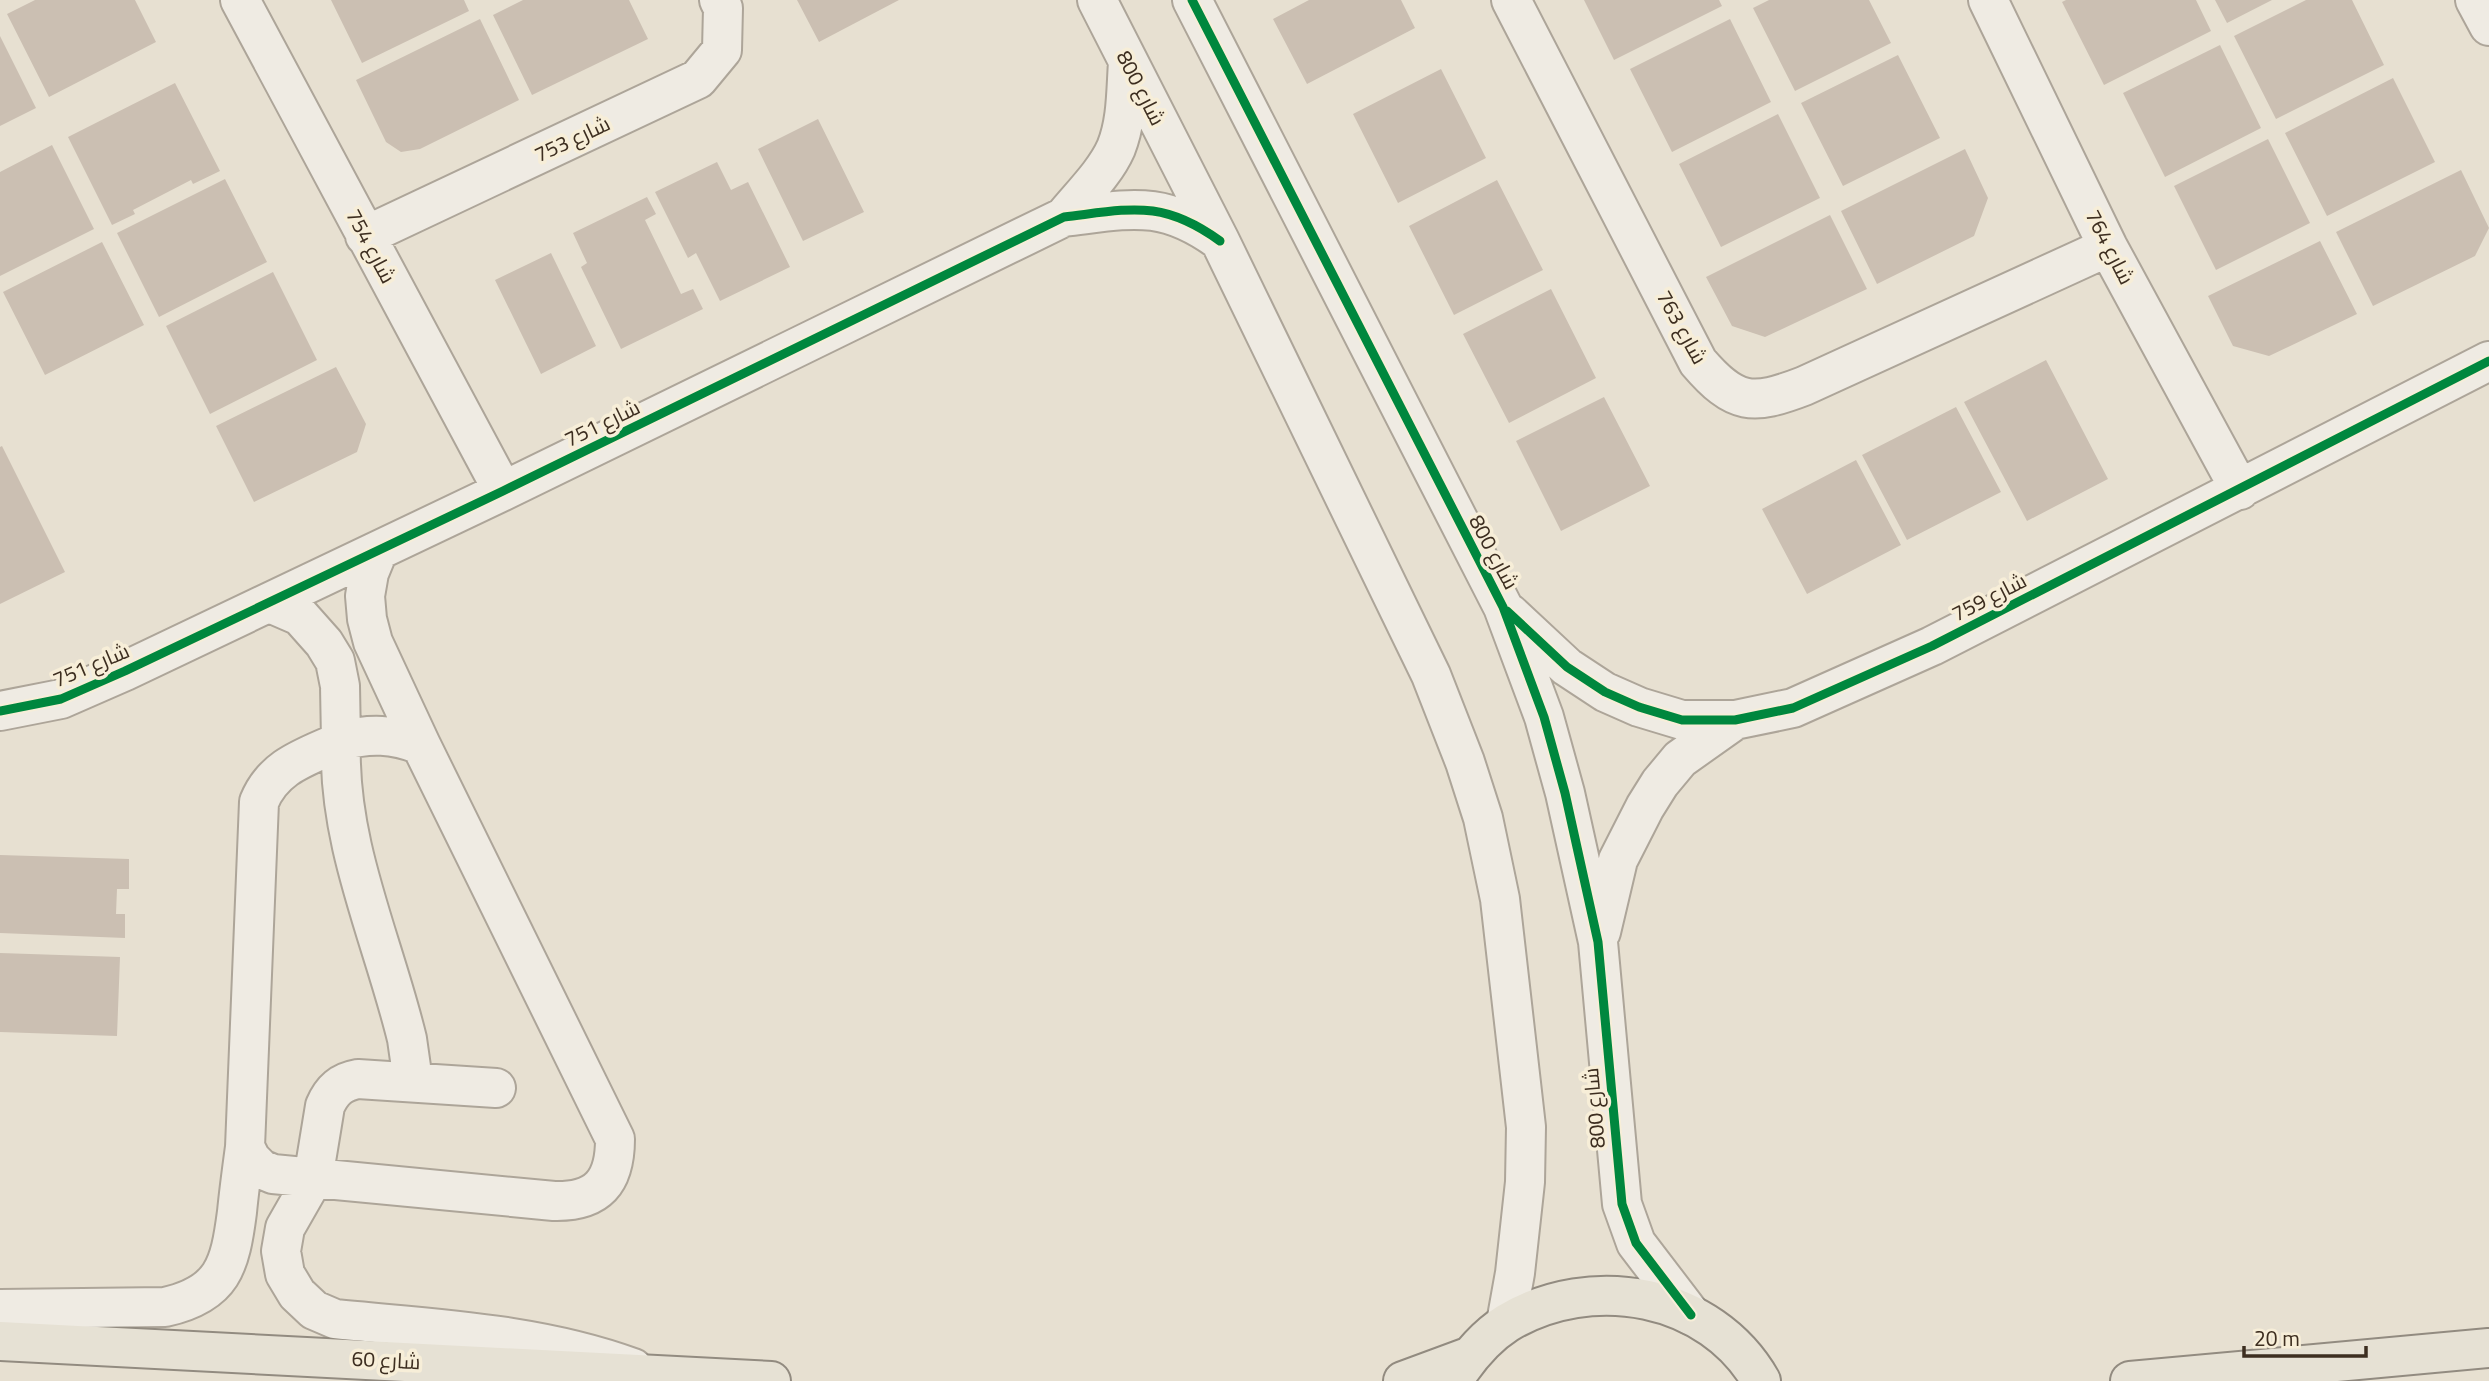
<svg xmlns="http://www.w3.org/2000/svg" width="2489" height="1381" viewBox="0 0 2489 1381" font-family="Georgia,Cairo,serif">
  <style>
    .building { fill: #cbbfb2 }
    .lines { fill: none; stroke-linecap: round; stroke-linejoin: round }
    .minor-casing { stroke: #ada599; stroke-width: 42 }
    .major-casing { stroke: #928b80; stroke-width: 42 }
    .minor { stroke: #efebe3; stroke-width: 38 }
    .major { stroke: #e6e1d4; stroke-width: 38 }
    .cycleway-casing { stroke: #f7eed8; stroke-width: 13 }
    .cycleway { stroke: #00873e; stroke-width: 9 }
    .labels { text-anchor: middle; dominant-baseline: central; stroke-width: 7; stroke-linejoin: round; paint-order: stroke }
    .street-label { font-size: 21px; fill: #3d2e20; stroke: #f7eed8 }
  </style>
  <rect width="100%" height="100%" fill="#e7e0d1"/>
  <path class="building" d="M35,0H135L156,42L49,97L7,14Z
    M331,0H464L469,11L362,63Z
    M523,0H629L648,39L532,95L493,15Z
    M797,0H899L819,42Z
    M1309,0H1401L1415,28L1307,84L1273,19Z
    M1584,0H1719L1722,6L1614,60Z
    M1769,0H1869L1891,43L1795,91L1753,8Z
    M2066,0H2196L2211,31L2104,85L2062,2Z
    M2215,0H2272L2227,23Z
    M2306,0H2352L2384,65L2276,119L2234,36Z
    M480,19L519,100L420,149L401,152L386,142L356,80Z
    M1730,19L1771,102L1672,152L1630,69Z
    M0,36L36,108L0,126Z
    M2220,45L2261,128L2165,177L2123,93Z
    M1898,55L1940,138L1843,186L1801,103Z
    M1441,69L1486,158L1398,203L1353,114Z
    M2393,78L2435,162L2327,216L2285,133Z
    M175,83L220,171L193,184L191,180L133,210L135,214L112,225L68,137Z
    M1778,114L1820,198L1721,247L1679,164Z
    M818,119L864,212L803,241L758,149Z
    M2268,139L2310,223L2216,270L2174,186Z
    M52,145L94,229L0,276V172Z
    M1965,149L1988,198L1974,236L1877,284L1841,211Z
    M717,162L731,190L748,182L790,267L720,301L696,253L688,258L655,192Z
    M2461,170L2489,228L2475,256L2373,306L2336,232Z
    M225,179L267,262L159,317L117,233Z
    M1497,180L1543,270L1454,315L1409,226Z
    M647,197L656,214L645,220L681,294L693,289L703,309L621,349L581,267L587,263L573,233Z
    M1830,215L1867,289L1765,337L1732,326L1706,277Z
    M2320,241L2357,314L2269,356L2233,346L2208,296Z
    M102,242L144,325L45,375L3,292Z
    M551,253L596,346L541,374L495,280Z
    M273,272L317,360L210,414L166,326Z
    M1551,289L1596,378L1509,423L1463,334Z
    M2046,360L2108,479L2027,521L1964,402Z
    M336,367L366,424L357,452L254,502L216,426Z
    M1604,397L1650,486L1561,531L1516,441Z
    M1956,407L2001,492L1907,540L1862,455Z
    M2,446L65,572L0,604V447Z
    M1856,460L1901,545L1807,594L1762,509Z
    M0,855L129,859V889H117L116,914H125V938L0,933Z
    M0,953L120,957L117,1036L0,1032Z"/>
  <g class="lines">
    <defs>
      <path id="minor" d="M240,0L503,491
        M1097,0L1220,241L1431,675L1465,762L1483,818L1500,899L1526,1127L1525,1182L1515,1273L1506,1323
        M1192,0L1503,607L1544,717L1565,793L1598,942L1622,1204L1636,1243L1691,1315
        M1511,0L1698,362C1735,405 1752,406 1804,386L2108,247
        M1988,0L2108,247L2240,490
        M2475,0L2489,26
        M1064,217C1081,196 1105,173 1116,148C1127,121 1126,90 1128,62
        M365,236L698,79L722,50L723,8L719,0
        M270,603L300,616L324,643L335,661L340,686L341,741C307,757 274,765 259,802L245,1147L251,1159L261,1169L273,1174L554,1201C598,1202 615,1182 615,1139L421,745L373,642L367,619L365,596L369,573L378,551
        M1509,613L1567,667L1605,692L1639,707L1682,720H1735L1793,708L1932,646L2489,361
        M0,711L61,699L125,671L503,491L1064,217C1131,209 1162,199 1220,241
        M1601,932L1618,860L1645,807L1660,783L1680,759L1735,720
        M410,1082L411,1067L407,1039C383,940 337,844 341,741C370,733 393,734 421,745
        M496,1088L358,1079C341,1082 332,1090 325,1106L313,1179L285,1228L281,1251L285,1274L297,1294L314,1310L335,1319C435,1329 538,1333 633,1368
        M0,1309L165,1307C223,1294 230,1266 237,1212C239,1191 242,1169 245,1147"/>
      <path id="major" d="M0,1341L771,1381
        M1403,1381L1468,1357
        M1453,1381C1467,1359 1485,1337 1507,1323C1591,1272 1711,1293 1761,1381
        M2130,1381L2489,1348"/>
    </defs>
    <use href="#minor" class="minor-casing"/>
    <use href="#major" class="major-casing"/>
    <use href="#minor" class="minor"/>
    <use href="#major" class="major"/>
    <defs>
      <path id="cycleway" d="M1192,0L1503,607L1544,717L1565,793L1598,942L1622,1204L1636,1243L1691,1315
        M1507,611L1567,667L1605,692L1639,707L1682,720H1735L1793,708L1932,646L2489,361
        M0,711L61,699L125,671L503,491L1064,217C1131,209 1162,199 1220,241"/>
    </defs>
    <use href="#cycleway" class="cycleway-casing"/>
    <use href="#cycleway" class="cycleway"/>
  </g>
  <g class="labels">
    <g class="street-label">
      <text transform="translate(1141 88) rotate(63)">شارع 800</text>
      <text transform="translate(572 139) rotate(-25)">شارع 753</text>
      <text transform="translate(371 246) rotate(62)">شارع 754</text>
      <text transform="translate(2110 247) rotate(63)">شارع 764</text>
      <text transform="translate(1682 327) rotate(61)">شارع 763</text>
      <text transform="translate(602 423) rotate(-26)">شارع 751</text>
      <text transform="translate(1494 552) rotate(62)">شارع 800</text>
      <text transform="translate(1989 597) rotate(-27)">شارع 759</text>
      <text transform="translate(91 665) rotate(-23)">شارع 751</text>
      <text transform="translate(1594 1108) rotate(-95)">شارع 800</text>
      <text transform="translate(386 1360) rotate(3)">شارع 60</text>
    </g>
  </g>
  <path d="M2244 1346v10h122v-10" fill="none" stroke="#3d2e20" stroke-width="3.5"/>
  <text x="2254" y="1346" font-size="21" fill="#3d2e20" stroke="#f7eed8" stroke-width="5" paint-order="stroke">20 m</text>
</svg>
